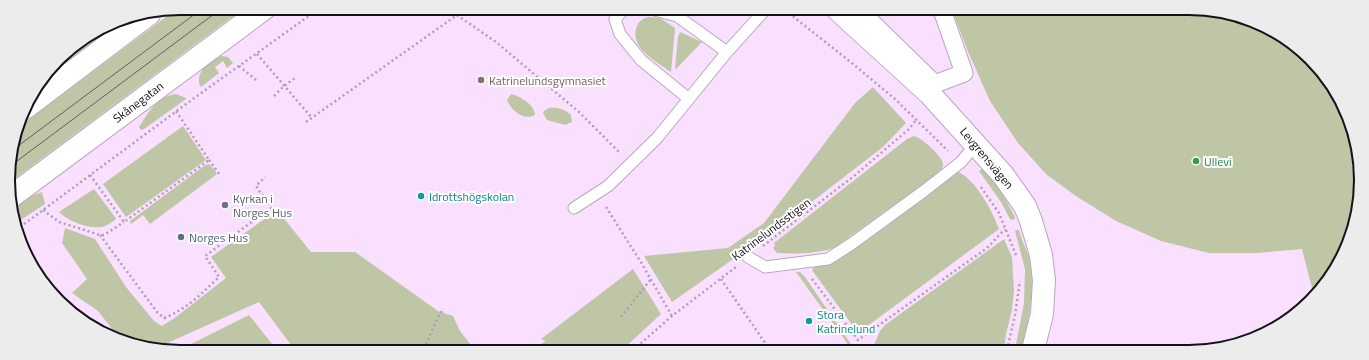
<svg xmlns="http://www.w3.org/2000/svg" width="1369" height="360" viewBox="0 0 1369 360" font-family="'Titillium Web',sans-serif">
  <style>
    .green { fill: #bec6a6 }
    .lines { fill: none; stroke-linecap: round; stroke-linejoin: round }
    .service-casing { stroke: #bca6c3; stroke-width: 13 }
    .pedestrian-casing { stroke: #bca6c3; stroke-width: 19 }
    .minor-casing { stroke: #bca6c3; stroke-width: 24 }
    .secondary-casing { stroke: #bca6c3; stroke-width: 24 }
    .path { stroke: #b19eb6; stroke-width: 2.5; stroke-dasharray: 2 3; stroke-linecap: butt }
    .service { stroke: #fff; stroke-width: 11 }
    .pedestrian { stroke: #fff; stroke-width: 17 }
    .minor { stroke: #fff; stroke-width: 22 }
    .secondary { stroke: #fff; stroke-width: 22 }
    .tram { stroke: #67596a; stroke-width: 1 }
    .education-dot { fill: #8d6e63; stroke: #fff; stroke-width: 1.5 }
    .leisure-dot { fill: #2e9e5b; stroke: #fff; stroke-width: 1.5 }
    .culture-dot { fill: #0f9aa8; stroke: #fff; stroke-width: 1.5 }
    .worship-dot { fill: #6b7280; stroke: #fff; stroke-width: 1.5 }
    .service-dot { fill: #5c6f8a; stroke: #fff; stroke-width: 1.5 }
    .labels { text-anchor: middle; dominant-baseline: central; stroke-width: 4; stroke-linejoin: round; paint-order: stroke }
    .education-label { font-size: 12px; fill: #785e54; stroke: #fff; text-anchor: start }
    .street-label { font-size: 12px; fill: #170f19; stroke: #fff }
    .leisure-label { font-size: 12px; fill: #27864d; stroke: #fff; text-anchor: start }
    .culture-label { font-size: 12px; fill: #0d838f; stroke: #fff; text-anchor: start }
    .worship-label { font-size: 12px; fill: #5b616d; stroke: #fff; text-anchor: start }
    .service-label { font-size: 12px; fill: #4e5e75; stroke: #fff; text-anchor: start }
    .rim { fill: none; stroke: #170f19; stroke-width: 2 }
  </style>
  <rect width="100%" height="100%" fill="#f8e0fe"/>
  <path class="green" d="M178,8H244L10,182L8,169L20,126Z
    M952,10L1222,11L1284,37L1332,84L1358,146V213L1338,266L1314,296L1302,249L1257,253H1209L1161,241L1116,221L1076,196L1047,175L1018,143L990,101L969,54Z
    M649,17L660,18L675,28L671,72C657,62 631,49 636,29C638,22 642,18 649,17Z
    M125,19L73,58L48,75L61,57L88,37L114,21Z
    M680,32L702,42L676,69H675L678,37Z
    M222,56L228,57L233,63L227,68L223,61L215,67L219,73L201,87C193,74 210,59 222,56Z
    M873,87L906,123L883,147L779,227L672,302L644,256L728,248L764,223L855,103Z
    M176,94L186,98V99L144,129L141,130L139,127C150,111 156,97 176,94Z
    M511,94C520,96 535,105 535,115C523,121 512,111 507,100Z
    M549,108C558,107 564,109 571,115L572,122L565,125L547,120L543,113L544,111Z
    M183,126L206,160L126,217L103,184Z
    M914,136C921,137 943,157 943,164C943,169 939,172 936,175L834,248C814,254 797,254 777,253L773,248L775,246L774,243L907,139Z
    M209,164L214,169L217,174L150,224L143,215L131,224L130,221L204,166Z
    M982,169L984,170L1000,190L1014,215L1015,218L1013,220L1010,219L1001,202L979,171Z
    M957,171C976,180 992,210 999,229L858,333L812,270L813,268L850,250Z
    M94,189L115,217L116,219C112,222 107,226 102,227C89,229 69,222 59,212Z
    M42,192L45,204L16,223L14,209L29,197Z
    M277,210L311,252H355L438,311L453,316L460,331L474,349H294L259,302L154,349H147L120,339L98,311L72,293L87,279L62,243L65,228L95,239L126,287L154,321L162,326L176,317L226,278L211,257Z
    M1017,230H1019C1021,239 1026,248 1029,257C1036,288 1029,320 1022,350H1015L1024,303L1025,269L1015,231Z
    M1004,239L1012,257L1014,290L1012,310L1006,334L1004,350H872L880,331L885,325Z
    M633,269L661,314L622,350L533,349L546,341L541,339Z
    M796,272H800L805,277L855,350H852Z
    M249,315L276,349H181Z"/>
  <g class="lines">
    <defs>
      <path id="service" d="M624,9L615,19L620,34L641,60L689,99
        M651,9L677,16L727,52
        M574,208L608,186L657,138L727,52L765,10
        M748,257L765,267L828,259L850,245L924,191L961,162L976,144"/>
      <path id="pedestrian" d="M859,10L935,84L964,73L942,10"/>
      <path id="minor" d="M838,10L929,93L1003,175L1025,206L1031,221L1041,255L1044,280L1042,314L1033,350"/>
      <path id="secondary" d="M25,108L149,14
        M12,196L265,8"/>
    </defs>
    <use href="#service" class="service-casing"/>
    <use href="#pedestrian" class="pedestrian-casing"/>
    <use href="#minor" class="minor-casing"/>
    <use href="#secondary" class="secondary-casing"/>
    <path class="path" d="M785,10L853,64L895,99L948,151
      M257,54L312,118
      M239,66L256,80
      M274,96L284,86L295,78
      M306,122L457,15L496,42L579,112L619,152
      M209,160L220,175
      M90,175L124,222L209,160L176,111
      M981,187L999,213L1016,255
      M606,207L642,264L672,316
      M43,210L59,222L100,235H104L124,222
      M16,230L197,96L320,8
      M100,235L157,312L164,318C187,309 201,294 219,277L205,256L271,208L256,186L265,177
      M763,246L854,176L909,129L916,120
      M721,279L770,350
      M812,279L858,340L987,248L1005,229
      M621,317L651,279
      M424,349L437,319L442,311
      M633,350L672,316L736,267
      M1007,350L1015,315L1020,281"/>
    <use href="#service" class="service"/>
    <use href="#pedestrian" class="pedestrian"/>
    <use href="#minor" class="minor"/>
    <use href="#secondary" class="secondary"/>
    <path class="tram" d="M14,149L203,8
      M9,167L222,8"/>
  </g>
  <circle class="education-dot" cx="481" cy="80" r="4"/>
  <circle class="leisure-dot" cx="1196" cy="161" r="4"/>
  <g class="culture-dot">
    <circle cx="421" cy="196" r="4"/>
    <circle cx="809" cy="321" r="4"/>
  </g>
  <circle class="worship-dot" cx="225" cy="205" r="4"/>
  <circle class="service-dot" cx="181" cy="237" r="4"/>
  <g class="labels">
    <g class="education-label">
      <text x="489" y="80">Katrinelundsgymnasiet</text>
    </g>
    <g class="street-label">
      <text transform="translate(138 102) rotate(-37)">Skånegatan</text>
      <text transform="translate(987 158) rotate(50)">Levgrensvägen</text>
      <text transform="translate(771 229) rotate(-37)">Katrinelundsstigen</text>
    </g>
    <g class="leisure-label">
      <text x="1204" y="161">Ullevi</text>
    </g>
    <g class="culture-label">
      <text x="429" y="196">Idrottshögskolan</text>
      <text x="817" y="314">Stora<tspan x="817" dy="14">Katrinelund</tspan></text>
    </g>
    <g class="worship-label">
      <text x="233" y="198">Kyrkan i<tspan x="233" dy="14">Norges Hus</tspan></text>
    </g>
    <g class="service-label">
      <text x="189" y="237">Norges Hus</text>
    </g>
  </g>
  <path d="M0 0H1369V360H0ZM180 15H1189A165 165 0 0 1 1354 180V180A165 165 0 0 1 1189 345H180A165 165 0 0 1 15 180V180A165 165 0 0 1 180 15Z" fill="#ececed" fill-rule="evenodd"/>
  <path class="rim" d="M180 15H1189A165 165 0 0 1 1354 180V180A165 165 0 0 1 1189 345H180A165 165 0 0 1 15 180V180A165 165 0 0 1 180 15Z"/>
</svg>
